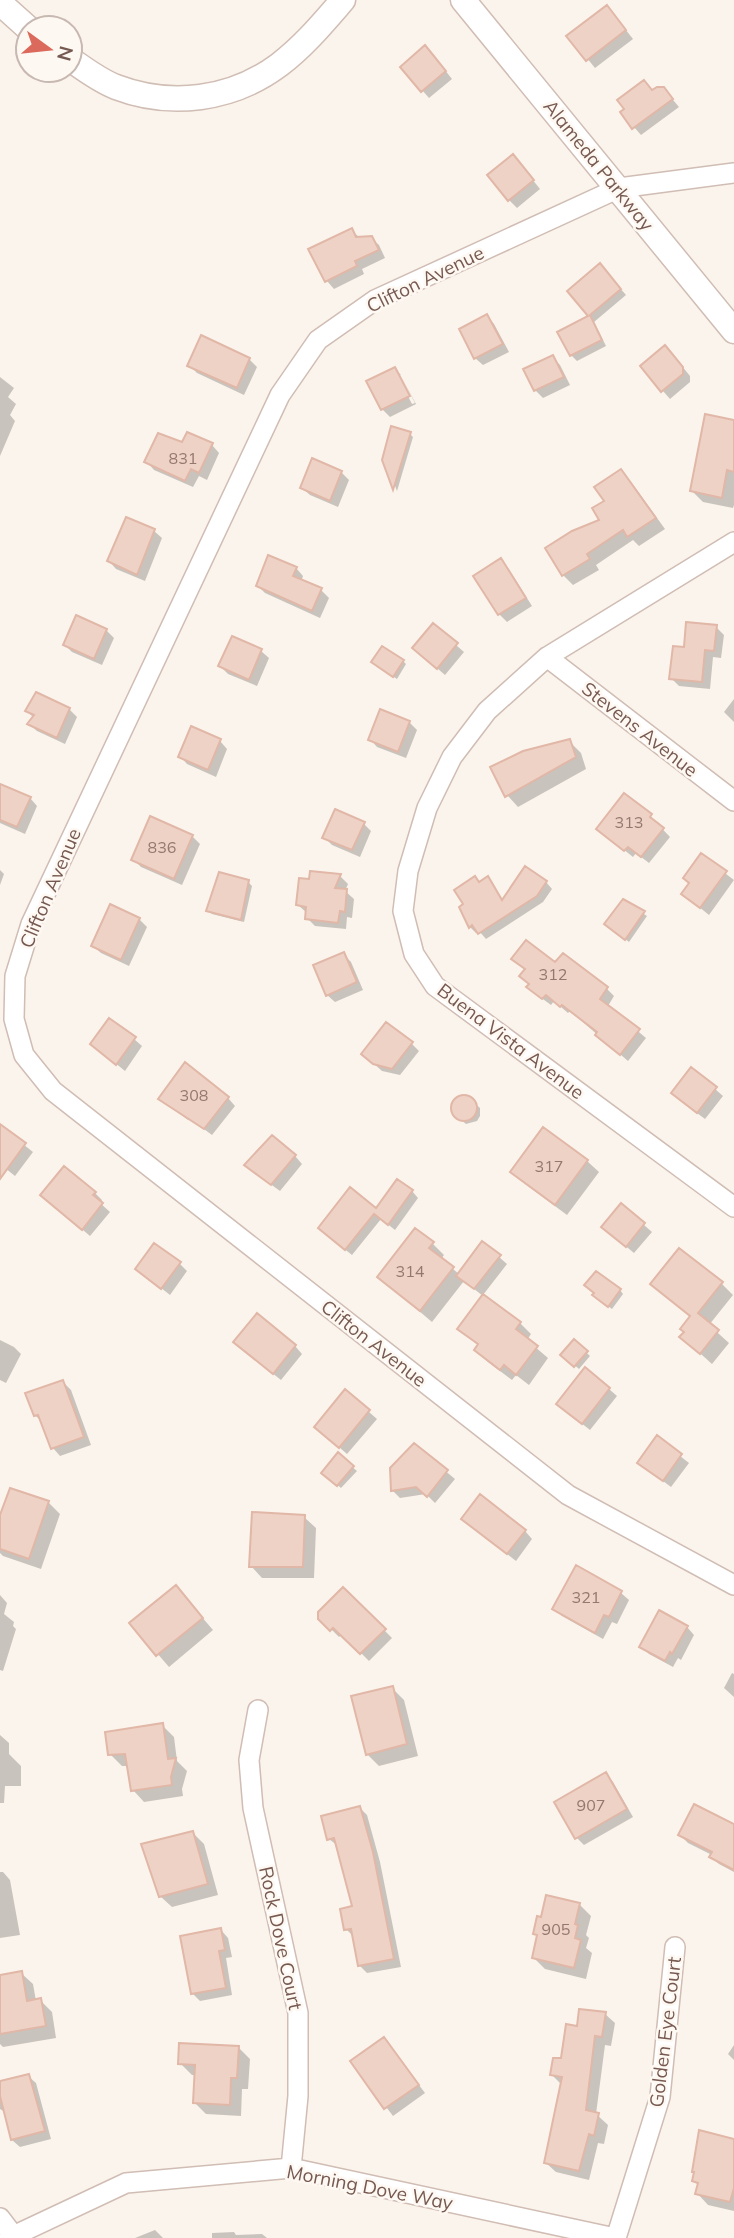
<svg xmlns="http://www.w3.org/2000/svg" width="734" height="2238" viewBox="0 0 734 2238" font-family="Mulish,sans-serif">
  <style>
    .shadow { fill: #0003 }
    .building { fill: #efd2c6; stroke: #e1b7a7; stroke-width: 2 }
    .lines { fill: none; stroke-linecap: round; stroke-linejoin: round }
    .minor-casing { stroke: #d0bdb4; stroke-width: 22 }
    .tertiary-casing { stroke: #d0bdb4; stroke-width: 27 }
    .minor { stroke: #fff; stroke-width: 19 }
    .tertiary { stroke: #fff; stroke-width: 24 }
    .labels { text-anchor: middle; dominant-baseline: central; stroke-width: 5; stroke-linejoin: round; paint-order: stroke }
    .number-label { font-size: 16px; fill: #94776e }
    .street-label { font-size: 19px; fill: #765950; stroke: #fef8f3 }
  </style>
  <rect width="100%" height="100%" fill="#fbf4ec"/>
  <path class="shadow" d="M614,15L633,39L595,68L569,36Z
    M433,55L452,79L429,98L422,90Z
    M663,88L679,107L641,135L634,127L653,92Z
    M520,164L540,189L517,208L509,200Z
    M351,230L359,237L371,238L379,245L385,258L362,269L364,274L334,289L327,281Z
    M606,272L626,295L594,322L606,346L577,361L571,355L560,332L591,317L569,292Z
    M487,316L494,324L509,352L483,365L475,358Z
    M673,355L690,376V382L670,399L642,367Z
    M552,357L560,365L570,385L543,398L535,390Z
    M249,359L257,367L244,395L197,373L189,365Z
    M395,369L401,375H397L412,404L415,403L401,376L416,404L390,417L382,409Z
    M0,377L14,388L8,397L16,404L10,415L15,421L0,456Z
    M734,422V505L733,508L703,502L692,491Z
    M410,434L413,437L397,491L384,457Z
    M183,444L212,445L219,453L207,480L199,476L193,487L154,470L147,462Z
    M341,472L349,480L338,507L310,495L302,488Z
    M621,472L631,482L665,529L639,546L633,540L596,565L599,570L573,585L563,575L602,520L607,502Z
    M154,531L162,538L145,581L116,569L109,561Z
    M501,561L508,568L532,606L507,622L499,614Z
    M296,568L303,576L301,582L321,590L329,598L320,618L265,593L258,586Z
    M433,625L464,652L445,675L422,655Z
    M716,627L724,635L721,658L713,657L710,689L679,686L671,678L685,649Z
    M106,630L114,638L102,665L72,652L65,645Z
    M261,651L269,658L257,686L228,674L220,666Z
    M403,661L406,664L397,679L377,666Z
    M734,699V722L724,712Z
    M69,709L77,717L65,744L37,731L29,724L34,718L27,711Z
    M409,722L417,730L406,758L377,747L370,739Z
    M220,741L227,749L216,777L187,764L180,756Z
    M569,741L581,753L586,769L518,807L507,795Z
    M0,788L30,798L37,806L25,834L0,823Z
    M650,816L670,837L649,863L636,853L633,857L598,829Z
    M364,824L371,831L360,857L332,845L324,837Z
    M192,836L200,844L182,885L141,867L133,859Z
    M701,855L734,880L709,915L683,894L691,884Z
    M0,870L4,874L0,885Z
    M311,873L340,876L348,884L345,891L354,899L352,918L347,917L346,929L315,926L307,918V913L298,905L310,881Z
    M487,878L503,901L546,882L552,889L543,902L486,939L479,931L476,933L470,927L480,883Z
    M248,882L252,886L244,922L212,914L208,910Z
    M624,901L647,916L629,942L610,927Z
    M139,919L147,927L129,966L101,953L93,946Z
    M343,954L351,962L363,990L335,1002L327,995Z
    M514,959L556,965L606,988L614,996L608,1006L646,1038L628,1061L570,1011L568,1013L554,1001L551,1005L536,994L530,985L526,970Z
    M134,1039L142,1046L125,1071L92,1044Z
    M412,1044L419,1051L400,1075L382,1071L371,1061Z
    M715,1089L723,1096L705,1119L681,1101Z
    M461,1097L469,1098L480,1108V1116L477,1121L466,1124L454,1114V1104Z
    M228,1098L235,1106L212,1135L189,1118L188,1120L161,1099Z
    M0,1126L33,1152L15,1176L0,1164Z
    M295,1156L302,1164L280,1191L254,1172Z
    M587,1161L599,1172L567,1215L524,1183L512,1172Z
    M412,1191L418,1198L395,1230L381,1219L352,1255L327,1235Z
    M95,1193L102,1200L100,1203L110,1212L90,1236L50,1202Z
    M621,1205L652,1232L634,1253L611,1234Z
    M433,1244L444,1255L441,1259L459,1274L499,1257L507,1264L483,1295L520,1323L531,1334L527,1340L548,1358L529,1385L516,1375L512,1380L488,1362L476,1350L479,1346L459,1329L483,1296L464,1281L432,1322L379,1277Z
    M180,1264L187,1271L170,1295L137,1269Z
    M653,1284H722L733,1295L709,1325L729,1343L712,1364L682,1337L691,1317Z
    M620,1290L623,1294L612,1309L598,1299Z
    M0,1340L14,1347L21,1354L6,1383L0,1380Z
    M574,1341L590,1356L579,1369L563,1355Z
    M295,1346L302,1354L281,1380L243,1350Z
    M63,1382L71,1390L91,1445L60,1456L53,1448L44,1424L35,1415Z
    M609,1389L617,1396L590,1430L566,1411Z
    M345,1391L377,1419L347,1454L324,1434Z
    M657,1438L689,1463L671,1487L639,1463Z
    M414,1445L455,1479L435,1503L426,1494L400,1498L393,1491Z
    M338,1455L357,1471L341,1488L327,1476Z
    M48,1502L60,1514L41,1569L3,1556L0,1553V1521Z
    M304,1517L316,1528L314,1578H262L251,1566Z
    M471,1526L525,1531L532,1539L516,1561Z
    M577,1567L621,1593L629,1600L617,1624L612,1622L603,1639L562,1616L554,1609Z
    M176,1587L213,1630L169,1667L131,1623Z
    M343,1589L392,1638L369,1661L342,1634L339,1637L320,1618Z
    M0,1595L7,1603L4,1614L14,1622L13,1626L16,1629L3,1671L0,1670Z
    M687,1627L694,1635L681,1660L678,1658L673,1667L649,1654L642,1647Z
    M732,1673L734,1674V1697L724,1688Z
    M392,1688L404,1700L418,1756L379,1766L367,1754Z
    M162,1725L174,1737L177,1761L187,1771L182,1789L183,1796L144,1802L133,1790L129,1766H122L110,1754Z
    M0,1735L9,1743V1754L21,1766V1786H5L4,1803H0Z
    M606,1774L613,1782L633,1817L584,1845L577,1838Z
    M360,1808L367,1815L380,1862L401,1967L367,1973L359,1965L354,1937L346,1929L354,1908L338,1846L329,1839Z
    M734,1826V1872L719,1864L711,1857L712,1855L688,1843L680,1835Z
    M193,1833L204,1844L218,1895L172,1907L160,1896Z
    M0,1872H3L10,1880L20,1935L0,1938Z
    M579,1904L591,1916L586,1935L589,1938L586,1948L592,1953L586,1979L545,1969L534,1958L539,1937L535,1933L543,1919Z
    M221,1930L228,1938L232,1957L226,1958L232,1995L200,2001L192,1993Z
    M21,1973L33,1984L36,2001L40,2000L52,2012L56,2038L3,2047L0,2044V1976Z
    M605,2014L615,2023L611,2046L605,2045L596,2114L608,2125L604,2144L598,2143L589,2180L556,2172L546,2163L562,2085L552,2075L563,2060L579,2027Z
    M384,2039L425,2093L393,2116L352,2062Z
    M734,2045V2060L728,2054Z
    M238,2047L250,2059L248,2089H242L241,2116L206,2114L195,2103L196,2075H192L180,2063Z
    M28,2076L36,2083L51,2139L20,2147L12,2140L5,2112L0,2109V2083Z
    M734,2141V2211L708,2205L697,2193L699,2186L694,2181Z
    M155,2230L163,2238H135Z
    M234,2232L236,2235L262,2234L267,2238H212V2233Z"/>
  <path class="building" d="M607,5L626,30L586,61L566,36Z
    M425,45L446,71L421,92L400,67Z
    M644,80L652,90L657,87H664L673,99L632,129L620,112L624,109L617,100Z
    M513,154L534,180L508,201L487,175Z
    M352,228L356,237L372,236L379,250L355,261L357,266L325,282L308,249Z
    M600,263L621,289L590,315L602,340L570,356L557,332L588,316L567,291Z
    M487,314L503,344L474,359L459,329Z
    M201,335L250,358L237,388L187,366Z
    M665,345L683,367V374L661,392L640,366Z
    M553,355L564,377L534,391L523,369Z
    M395,367L410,396L381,410L366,381Z
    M705,414L734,420V472L727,470L722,498L690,491Z
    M391,426L411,432L393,490L382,460Z
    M187,432L213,443L199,473L191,469L185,481L144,462L158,433L182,442Z
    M312,458L342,471L330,501L300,488Z
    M621,469L656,518L627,537L623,530L587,554L590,559L562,576L545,548L572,531L599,520L592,508L604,501L594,487Z
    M126,517L155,529L137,575L107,561Z
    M268,555L297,567L293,576L322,588L312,611L256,586Z
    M501,558L526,598L498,615L473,576Z
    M76,615L107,629L94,659L63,645Z
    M686,622L717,625L714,651L705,650L702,682L669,679L673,646L684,647Z
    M433,623L458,643L437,669L412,648Z
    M232,636L262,649L249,680L218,666Z
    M382,646L404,660L393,677L371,662Z
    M36,692L70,708L57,738L27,724L34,715L25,711Z
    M380,709L410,721L398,752L368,740Z
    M191,726L221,739L208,770L178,757Z
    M570,739L576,757L505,797L490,767L523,751Z
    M0,784L31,797L17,827L0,820Z
    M624,793L652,814L650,817L664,828L641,857L628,847L624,851L596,829Z
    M335,809L365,822L352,850L322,838Z
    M150,816L193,835L174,879L131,860Z
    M701,853L727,871L700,908L681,894L689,883L683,878Z
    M525,866L547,881L537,896L478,934L472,925L469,928L459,907L463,904L454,890L475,876L479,882L488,876L502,900Z
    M310,871L341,874L335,888L347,889L345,912L340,911L338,923L305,919L306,907L296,905L299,878L309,879Z
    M219,872L249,880L241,920L206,911Z
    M623,899L645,911L625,940L604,924Z
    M110,904L140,918L121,960L91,946Z
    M526,940L555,962L563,953L608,987L600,999L640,1029L620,1055L595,1035L597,1032L562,1005L560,1007L546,995L542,999L526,987L529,984L519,976L525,969L511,959Z
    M344,952L357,982L326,996L313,965Z
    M109,1018L136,1037L116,1065L90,1044Z
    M386,1022L413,1042L392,1069L373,1064L361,1054Z
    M185,1062L229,1097L204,1129L158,1099Z
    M691,1067L717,1087L697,1113L671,1093Z
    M451 1108a13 13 0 1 1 26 0a13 13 0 1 1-26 0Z
    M0,1124L26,1143L0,1179Z
    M543,1127L588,1160L555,1205L510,1172Z
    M272,1135L296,1155L271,1185L244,1165Z
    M64,1166L96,1192L93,1195L103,1203L82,1230L40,1195Z
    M397,1179L413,1190L388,1225L374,1214L345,1250L318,1228L350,1187L376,1208Z
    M621,1203L645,1223L626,1247L601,1227Z
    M415,1228L434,1242L429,1248L454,1267L420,1311L377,1277Z
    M482,1241L501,1255L474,1289L456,1276Z
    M154,1243L181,1262L161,1289L135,1269Z
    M679,1248L723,1282L698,1313L719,1330L700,1354L679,1337L684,1332L680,1329L690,1316L650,1284Z
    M596,1271L621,1289L608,1307L592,1295L594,1293L584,1285Z
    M483,1294L521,1322L516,1329L538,1346L516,1375L504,1365L500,1370L474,1350L478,1344L457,1329Z
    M257,1313L296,1345L273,1374L233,1342Z
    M574,1339L588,1351L574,1367L560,1355Z
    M585,1367L610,1388L582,1424L556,1404Z
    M63,1380L84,1437L51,1449L38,1415L34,1416L25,1393Z
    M345,1389L370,1410L339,1448L314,1427Z
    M657,1435L682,1454L663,1481L637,1463Z
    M414,1443L448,1470L427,1497L416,1487L391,1491L390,1468Z
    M338,1452L354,1466L337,1486L321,1473Z
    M10,1488L49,1501L29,1559L0,1549V1515Z
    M480,1494L526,1530L507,1554L461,1519Z
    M252,1512L305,1515L303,1567H249Z
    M576,1565L622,1591L609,1617L604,1615L595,1633L552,1609Z
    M176,1585L203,1618L156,1656L129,1623Z
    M343,1587L386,1629L360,1654L333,1628L330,1631L318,1619V1612Z
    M659,1610L688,1626L672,1654L670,1652L665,1661L639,1647Z
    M393,1686L407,1744L366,1755L351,1696Z
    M163,1723L168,1759L176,1758L171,1777L172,1785L131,1791L125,1754L108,1755L105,1732Z
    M606,1772L627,1809L575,1839L554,1802Z
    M694,1804L734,1824V1870L709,1857L712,1852L678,1835Z
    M360,1806L373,1852L394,1959L358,1966L351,1929L344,1930L340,1909L352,1906L334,1838L327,1840L321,1816Z
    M193,1831L208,1884L159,1897L141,1844Z
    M546,1895L580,1903L575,1924L578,1925L575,1938L581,1940L574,1968L532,1958L537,1935L533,1934L537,1916L541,1917Z
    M221,1928L225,1950L219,1951L226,1988L191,1994L180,1936Z
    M22,1971L27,2001L41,1998L46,2026L0,2034V1975Z
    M579,2009L606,2012L602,2037L595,2036L586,2110L599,2113L594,2136L589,2134L579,2171L544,2163L562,2077L550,2075L553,2058H561L566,2024L577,2026Z
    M384,2037L419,2085L384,2109L350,2061Z
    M179,2043L239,2046L237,2078H231L230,2105L193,2103L195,2065L178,2064Z
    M29,2074L45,2131L11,2140L0,2096V2081Z
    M699,2130L734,2139V2188L730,2202L695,2194L698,2183L692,2181L694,2172H692Z"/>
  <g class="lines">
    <defs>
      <path id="minor" d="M734,173L619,188L375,300L318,340L280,395L31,924L15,976L14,1019L24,1055L53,1091L568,1495L734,1585
        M734,542L547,657L487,711L452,757L427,808L408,871L403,911L414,954L435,986L734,1207
        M547,657L734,801
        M258,1710L249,1760L253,1808L298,2013V2096L291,2168
        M0,2218L13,2235
        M9,2238L126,2183L291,2168L615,2238
        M616,2238L660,2097L675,1947"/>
      <path id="tertiary" d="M463,0L734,331
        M0,3L28,28
        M70,59C84,69 100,81 116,87C171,108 232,100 279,65C304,46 323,23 343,0"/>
    </defs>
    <use href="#minor" class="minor-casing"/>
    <use href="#tertiary" class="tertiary-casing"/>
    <use href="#minor" class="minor"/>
    <use href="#tertiary" class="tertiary"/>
  </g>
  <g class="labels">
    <g class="number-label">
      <text x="183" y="458">831</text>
      <text x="629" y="822">313</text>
      <text x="162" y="847">836</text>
      <text x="553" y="974">312</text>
      <text x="194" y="1095">308</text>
      <text x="549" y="1166">317</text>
      <text x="410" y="1271">314</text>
      <text x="586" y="1597">321</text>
      <text x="591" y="1805">907</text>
      <text x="556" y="1929">905</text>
    </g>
    <g class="street-label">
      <text transform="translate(599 165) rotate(51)">Alameda Parkway</text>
      <text transform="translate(425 279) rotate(-26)">Clifton Avenue</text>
      <text transform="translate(640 729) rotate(38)">Stevens Avenue</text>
      <text transform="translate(50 888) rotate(-67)">Clifton Avenue</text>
      <text transform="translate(511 1041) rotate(37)">Buena Vista Avenue</text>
      <text transform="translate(374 1343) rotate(38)">Clifton Avenue</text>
      <text transform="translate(281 1938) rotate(78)">Rock Dove Court</text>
      <text transform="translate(665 2032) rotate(-83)">Golden Eye Court</text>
      <text transform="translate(370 2187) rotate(11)">Morning Dove Way</text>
    </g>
  </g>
  <g transform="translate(49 49) rotate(105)"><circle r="33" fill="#fef8f3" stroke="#c8b8b2" stroke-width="2"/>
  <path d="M0-5L12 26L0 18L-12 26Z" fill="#db6a5c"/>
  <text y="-10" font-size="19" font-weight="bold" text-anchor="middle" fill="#765950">N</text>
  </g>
</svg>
